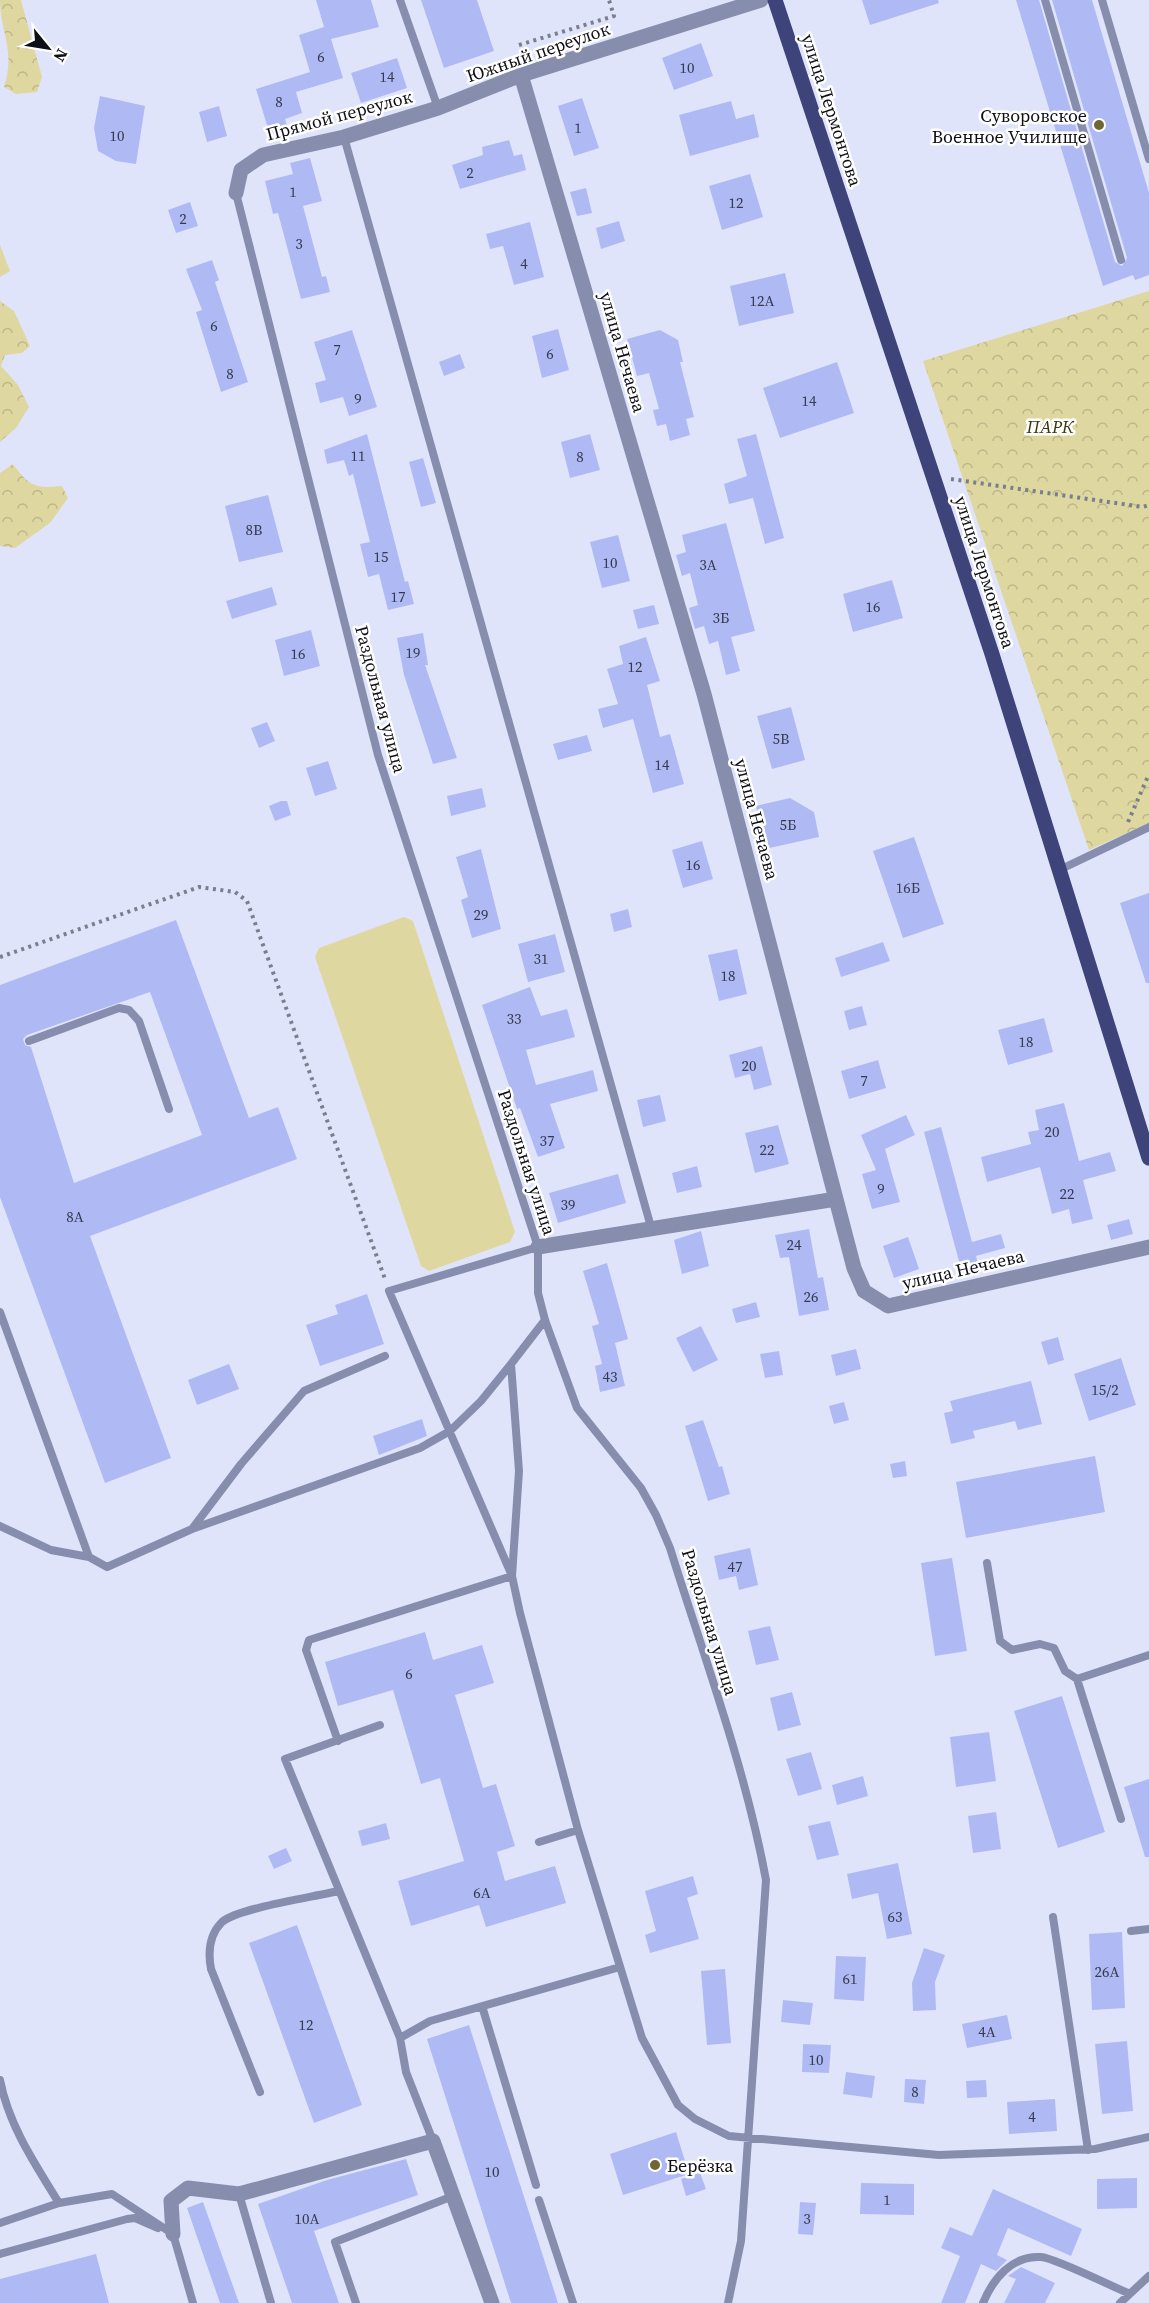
<svg xmlns="http://www.w3.org/2000/svg" width="1149" height="2303" viewBox="0 0 1149 2303" font-family="'Source Serif 4',serif">
  <style>
    .green { fill: #ded7a0 }
    .forest { fill: url(#forest-crowns) }
    .building { fill: #afbaf5; fill-rule: evenodd }
    .lines { fill: none; stroke-linecap: round; stroke-linejoin: round }
    .path { stroke: #7b7e8d; stroke-width: 4; stroke-dasharray: 3 4.5; stroke-linecap: butt }
    .lane { stroke: #878dad; stroke-width: 8 }
    .street { stroke: #878dad; stroke-width: 15 }
    .primary { stroke: #3e447a; stroke-width: 15 }
    .poi-dot { fill: #6e6733; stroke: #fff; stroke-width: 2 }
    .labels { text-anchor: middle; dominant-baseline: central; stroke-width: 5; stroke-linejoin: round; paint-order: stroke }
    .number-label { font-size: 15px; fill: #363a4e }
    .street-label { font-size: 18px; fill: #0e0f16; stroke: #fff }
    .poi-label { font-size: 18px; fill: #0e0f16; stroke: #fff; text-anchor: end }
    .park-label { font-size: 18px; font-style: italic; fill: #3c3713; stroke: #fff }
  </style>
  <defs>
    <pattern id="forest-crowns" width="20" height="18" patternUnits="userSpaceOnUse" patternTransform="scale(1.5)"><rect width="20" height="18" fill="#ded7a0"/><path d="M2 6a3 3 0 1 1 6 0M12 15a3 3 0 1 1 6 0" fill="none" stroke="#bdb789"/></pattern>
  </defs>
  <rect width="100%" height="100%" fill="#e0e4fb"/>
  <path class="green" d="M404,917L413,921L515,1232L510,1242L429,1271L421,1266L315,957L319,948Z"/>
  <path class="forest" d="M0,0H21L42,77L37,92L16,94L4,87C16,50 0,32 0,0Z
    M0,245L10,271L0,277Z
    M1149,291V823L1089,850L923,361Z
    M0,301L14,311L30,346L22,353L5,355L1,366L18,385L29,407L16,428L0,442Z
    M13,464C30,487 34,488 62,486L68,498L50,523L15,548L0,546V473Z"/>
  <path class="building" d="M316,0H371L379,27L331,39L343,78L296,92L302,113L285,119L288,129L270,135L256,89L310,72L299,35L324,27Z
    M421,0H477L494,51L444,68Z
    M862,0H938L939,3L870,25Z
    M1016,0H1039L1115,262L1122,266L1127,258L1052,0H1092L1149,193V275L1135,280L1133,275L1103,286Z
    M701,43L713,76L674,90L662,58Z
    M397,58L407,88L361,103L351,73Z
    M100,96L145,106L136,164L116,161L98,151L94,128Z
    M582,98L599,148L574,156L558,106Z
    M731,101L736,119L754,114L759,137L690,156L679,115Z
    M219,106L227,136L207,142L199,112Z
    M509,140L514,156L522,154L526,170L460,189L452,165L483,155L482,147Z
    M310,158L322,201L303,206L322,277L326,276L330,292L301,299L278,213L273,214L265,181L293,174L290,163Z
    M750,174L763,217L722,230L709,186Z
    M586,188L592,213L577,216L570,192Z
    M190,202L198,226L176,233L168,210Z
    M619,221L625,241L601,249L596,228Z
    M530,222L544,277L514,285L503,246L490,249L486,234Z
    M212,260L219,280L215,282L248,382L221,392L196,312L202,310L186,269Z
    M785,273L794,313L739,326L730,286Z
    M558,329L569,370L542,378L532,336Z
    M352,330L377,407L349,416L343,397L320,403L315,383L326,380L314,342Z
    M660,330L678,340L683,362H680L694,417L686,419L690,435L670,441L666,424L657,426L653,410L659,409L649,373L637,376L627,339Z
    M460,354L465,368L444,376L439,362Z
    M837,362L854,413L780,438L763,388Z
    M367,434L405,582L408,581L414,604L388,610L379,574L368,577L360,544L370,542L353,474L349,476L344,460L327,464L324,450Z
    M590,434L600,470L570,478L561,442Z
    M756,434L784,538L765,544L753,498L729,504L724,484L747,476L737,439Z
    M423,458L436,503L421,507L409,462Z
    M268,495L283,552L239,562L225,506Z
    M726,523L755,631L731,637L740,671L726,675L718,641L709,644L704,626L695,629L689,608L698,605L690,573L682,576L676,555L686,552L682,535Z
    M618,535L630,581L602,588L590,542Z
    M892,580L903,618L853,632L843,594Z
    M272,587L277,605L232,619L226,601Z
    M654,605L659,624L638,629L633,610Z
    M311,630L320,666L284,676L275,640Z
    M423,633L428,665H425L457,758L433,764L404,675L397,638Z
    M646,637L660,681L647,685L660,737L670,734L684,784L653,793L633,719L603,728L598,709L618,704L607,669L623,664L619,646Z
    M791,707L805,760L772,769L757,716Z
    M267,722L275,741L259,748L251,728Z
    M587,735L592,751L558,760L553,744Z
    M328,761L337,789L315,796L306,768Z
    M482,788L486,807L451,816L447,796Z
    M790,798L814,812L819,837L765,849L756,806Z
    M281,801H287L291,815L275,821L269,806Z
    M914,837L944,924L903,938L873,851Z
    M702,841L713,879L683,888L672,850Z
    M481,849L501,929L472,938L461,900L468,897L456,857Z
    M1149,893V983H1146L1120,903Z
    M628,909L632,927L614,932L610,914Z
    M176,920L249,1118L278,1107L297,1159L90,1236L171,1458L105,1483L0,1197V985ZM150,992L202,1135L74,1183L31,1047L25,1045L23,1039L27,1035Z
    M555,934L565,972L528,982L518,944Z
    M883,942L890,961L841,977L835,958Z
    M737,949L747,994L719,1001L708,955Z
    M530,987L541,1016L567,1009L575,1037L526,1050L536,1085L593,1070L598,1091L550,1104L565,1148L538,1157L520,1108L517,1109L482,1005Z
    M862,1006L867,1025L849,1030L844,1011Z
    M1044,1018L1053,1052L1008,1065L998,1030Z
    M762,1046L772,1085L754,1090L750,1074L735,1078L729,1055Z
    M878,1060L886,1088L849,1099L841,1071Z
    M660,1095L666,1121L643,1127L637,1100Z
    M1064,1103L1079,1161L1110,1152L1116,1171L1083,1180L1093,1219L1072,1224L1069,1209L1052,1214L1040,1167L987,1182L981,1157L1031,1144L1028,1132L1039,1130L1035,1110Z
    M906,1115L915,1135L885,1149L900,1202L872,1209L862,1174L876,1170L861,1135Z
    M778,1125L789,1164L755,1173L745,1133Z
    M941,1127L972,1242L1001,1234L1005,1248L976,1256L980,1272L963,1276L924,1132Z
    M697,1166L702,1187L677,1193L672,1173Z
    M618,1174L626,1203L558,1223L549,1193Z
    M1129,1219L1133,1234L1111,1240L1107,1225Z
    M809,1229L818,1278L823,1277L829,1310L799,1316L789,1257L780,1258L775,1235Z
    M701,1231L709,1266L682,1274L674,1240Z
    M908,1237L919,1269L894,1278L883,1246Z
    M607,1263L628,1339L615,1343L625,1386L600,1392L595,1366L602,1364L592,1326L599,1324L583,1271Z
    M367,1294L384,1344L320,1366L306,1325L338,1314L335,1305Z
    M756,1302L760,1317L736,1323L732,1309Z
    M701,1326L718,1360L693,1372L676,1338Z
    M1058,1337L1064,1360L1048,1365L1041,1342Z
    M856,1349L861,1369L836,1376L831,1355Z
    M779,1351L783,1375L765,1378L760,1354Z
    M1121,1358L1136,1405L1089,1421L1074,1374Z
    M229,1364L239,1389L197,1405L188,1380Z
    M1031,1381L1042,1424L1018,1430L1015,1421L973,1431L975,1438L951,1444L944,1413L953,1411L950,1401Z
    M844,1402L849,1420L834,1424L829,1406Z
    M422,1419L427,1436L379,1455L373,1436Z
    M703,1420L719,1467L722,1466L730,1494L708,1501L685,1426Z
    M1095,1456L1105,1512L966,1538L956,1482Z
    M905,1461L907,1476L893,1478L890,1464Z
    M750,1548L758,1585L739,1590L736,1576L719,1580L714,1556Z
    M952,1558L967,1651L935,1656L921,1563Z
    M770,1626L779,1660L756,1665L748,1631Z
    M425,1632L433,1660L482,1645L494,1683L455,1695L483,1788L496,1784L515,1846L497,1852L505,1881L555,1866L566,1903L486,1927L479,1905L411,1926L398,1881L464,1861L440,1778L421,1784L393,1690L338,1706L325,1662Z
    M792,1692L801,1725L778,1731L770,1698Z
    M1062,1696L1105,1832L1058,1848L1014,1711Z
    M989,1732L996,1781L956,1787L950,1737Z
    M811,1752L822,1789L798,1796L786,1759Z
    M863,1776L868,1796L837,1805L832,1785Z
    M1149,1779V1857H1145L1124,1787Z
    M996,1812L1001,1849L973,1853L968,1816Z
    M830,1821L839,1855L817,1860L808,1826Z
    M386,1823L390,1839L362,1846L358,1831Z
    M286,1848L292,1861L274,1869L268,1856Z
    M898,1863L912,1934L887,1939L878,1893L852,1899L847,1874Z
    M693,1876L698,1894L687,1898L699,1939L650,1953L645,1935L656,1931L645,1891Z
    M297,1925L362,2105L314,2123L249,1943Z
    M1122,1932L1125,2008L1092,2010L1089,1934Z
    M924,1948L945,1955L935,1982L936,2010L913,2011L912,1983Z
    M836,1956L866,1957L864,2001L834,1999Z
    M725,1969L731,2043L707,2045L701,1971Z
    M783,2000L813,2003L810,2025L781,2022Z
    M1007,2015L1012,2039L967,2048L962,2024Z
    M469,2025L558,2303H511L427,2039Z
    M1127,2041L1133,2111L1102,2114L1095,2044Z
    M803,2044L831,2045L829,2073L802,2072Z
    M846,2072L875,2076L872,2098L843,2094Z
    M905,2079L926,2080L924,2104L904,2102Z
    M986,2080L987,2097L967,2098L966,2081Z
    M1055,2099L1057,2131L1009,2134L1007,2102Z
    M676,2132L689,2174L623,2195L610,2154Z
    M406,2159L418,2195L314,2231L339,2303H292L258,2204L327,2180Z
    M700,2173L706,2189L686,2196L681,2179Z
    M1137,2178V2208L1097,2209V2179Z
    M861,2183L914,2184V2215L860,2214Z
    M993,2189L1082,2229L1071,2256L1008,2228L997,2255L1007,2260L996,2271L981,2264L965,2303H941L960,2256L941,2248L950,2227L972,2236Z
    M203,2202L239,2303H220L187,2208Z
    M800,2202L816,2203L813,2235L798,2234Z
    M96,2254L109,2303H0V2279Z
    M1021,2267L1055,2283L1045,2303H1004L1016,2279L1008,2276Z"/>
  <g class="lines">
    <path class="path" d="M519,45L614,16L609,0
      M951,479L1143,507L1149,505
      M1128,822L1149,774
      M0,957L199,887L235,892L247,901L385,1279"/>
    <path class="lane" d="M400,0L438,108
      M1045,0L1121,260
      M1102,0L1149,159
      M344,137L651,1227
      M236,193L378,755L538,1247V1293L545,1320L577,1408L641,1488L656,1515L670,1548C704,1657 745,1767 766,1880L741,2241L728,2303
      M1057,871L1149,827
      M29,1041L119,1008L129,1010L139,1021L169,1109
      M0,1312L89,1557L107,1567L192,1529L420,1448L450,1431L481,1401L511,1364
      M545,1320L511,1364L519,1471L512,1576L520,1613L578,1830L642,2038L678,2105L695,2119L729,2136L939,2155L1095,2149L1149,2137
      M0,1526L51,1550L89,1557
      M192,1529L241,1464L304,1391L385,1356
      M987,1563L1000,1641L1012,1650L1040,1644L1054,1648L1065,1671L1077,1679L1149,1655
      M1077,1679L1121,1819
      M380,1725L285,1759L400,2038
      M338,1741L306,1650L309,1640L512,1576L389,1291L538,1247
      M539,1842L578,1830
      M1053,1917L1088,2150
      M1131,1931L1149,1929
      M482,2006L536,2185
      M0,2080C9,2126 35,2164 59,2203
      M260,2092L211,1969C208,1953 209,1935 222,1922C238,1908 314,1897 338,1891
      M433,2141L406,2072L400,2038L430,2021L620,1967
      M239,2194L271,2303
      M539,2200L573,2303
      M0,2223L59,2203L112,2194L173,2234L193,2303
      M0,2254L127,2219L135,2218L158,2228
      M356,2303L335,2242L453,2196
      M983,2303C993,2279 1012,2255 1041,2257C1055,2258 1111,2286 1128,2293
      M1120,2303L1149,2276"/>
    <path class="street" d="M521,75L704,694L854,1268L864,1291L888,1306L1149,1247
      M236,193L241,170L263,155L344,137L438,108L521,75L761,0
      M538,1247L836,1199
      M173,2234L171,2201L188,2188L239,2194L433,2141L492,2303"/>
    <path class="primary" d="M775,0L992,654L1149,1158"/>
  </g>
  <g class="poi-dot">
    <circle cx="1099" cy="125" r="6"/>
    <circle cx="655" cy="2165" r="6"/>
  </g>
  <g class="labels">
    <g class="number-label">
      <text x="321" y="56">6</text>
      <text x="687" y="67">10</text>
      <text x="387" y="76">14</text>
      <text x="279" y="101">8</text>
      <text x="578" y="127">1</text>
      <text x="117" y="135">10</text>
      <text x="470" y="172">2</text>
      <text x="293" y="191">1</text>
      <text x="736" y="202">12</text>
      <text x="183" y="218">2</text>
      <text x="299" y="243">3</text>
      <text x="524" y="263">4</text>
      <text x="762" y="300">12А</text>
      <text x="214" y="325">6</text>
      <text x="337" y="349">7</text>
      <text x="550" y="353">6</text>
      <text x="230" y="373">8</text>
      <text x="358" y="398">9</text>
      <text x="809" y="400">14</text>
      <text x="358" y="455">11</text>
      <text x="580" y="456">8</text>
      <text x="254" y="529">8В</text>
      <text x="381" y="556">15</text>
      <text x="610" y="562">10</text>
      <text x="708" y="564">3А</text>
      <text x="398" y="596">17</text>
      <text x="873" y="606">16</text>
      <text x="721" y="617">3Б</text>
      <text x="413" y="652">19</text>
      <text x="298" y="653">16</text>
      <text x="635" y="666">12</text>
      <text x="781" y="738">5В</text>
      <text x="662" y="764">14</text>
      <text x="788" y="824">5Б</text>
      <text x="693" y="864">16</text>
      <text x="908" y="887">16Б</text>
      <text x="481" y="914">29</text>
      <text x="541" y="958">31</text>
      <text x="728" y="975">18</text>
      <text x="514" y="1018">33</text>
      <text x="1026" y="1041">18</text>
      <text x="749" y="1065">20</text>
      <text x="864" y="1080">7</text>
      <text x="1052" y="1131">20</text>
      <text x="547" y="1140">37</text>
      <text x="767" y="1149">22</text>
      <text x="881" y="1188">9</text>
      <text x="1067" y="1193">22</text>
      <text x="568" y="1204">39</text>
      <text x="75" y="1216">8А</text>
      <text x="794" y="1244">24</text>
      <text x="811" y="1296">26</text>
      <text x="610" y="1376">43</text>
      <text x="1105" y="1389">15/2</text>
      <text x="735" y="1566">47</text>
      <text x="409" y="1673">6</text>
      <text x="482" y="1892">6А</text>
      <text x="895" y="1916">63</text>
      <text x="1107" y="1971">26А</text>
      <text x="850" y="1978">61</text>
      <text x="306" y="2024">12</text>
      <text x="987" y="2031">4А</text>
      <text x="816" y="2059">10</text>
      <text x="915" y="2091">8</text>
      <text x="1032" y="2116">4</text>
      <text x="492" y="2171">10</text>
      <text x="887" y="2199">1</text>
      <text x="307" y="2218">10А</text>
      <text x="807" y="2218">3</text>
    </g>
    <g class="street-label">
      <text transform="translate(538 52) rotate(-19)">Южный переулок</text>
      <text transform="translate(832 110) rotate(72)">улица Лермонтова</text>
      <text transform="translate(339 115) rotate(-15)">Прямой переулок</text>
      <text transform="translate(623 352) rotate(74)">улица Нечаева</text>
      <text transform="translate(985 572) rotate(72)">улица Лермонтова</text>
      <text transform="translate(381 699) rotate(75)">Раздольная улица</text>
      <text transform="translate(757 819) rotate(75)">улица Нечаева</text>
      <text transform="translate(527 1162) rotate(72)">Раздольная улица</text>
      <text transform="translate(963 1269) rotate(-13)">улица Нечаева</text>
      <text transform="translate(710 1622) rotate(73)">Раздольная улица</text>
    </g>
    <g class="poi-label">
      <text x="1087" y="115">Суворовское<tspan x="1087" dy="21">Военное Училище</tspan></text>
      <text x="667" y="2165" text-anchor="start">Берёзка</text>
    </g>
    <g class="park-label">
      <text x="1050" y="426">ПАРК</text>
    </g>
  </g>
  <g transform="translate(48 48) rotate(120)" stroke="#ffffff" stroke-width="4.5" paint-order="stroke">
  <path d="M0-4.5L10 22L0 15L-10 22Z" fill="#0e0f16"/>
  <text y="-9" font-size="16" font-weight="bold" text-anchor="middle" fill="#0e0f16">N</text>
  </g>
</svg>
